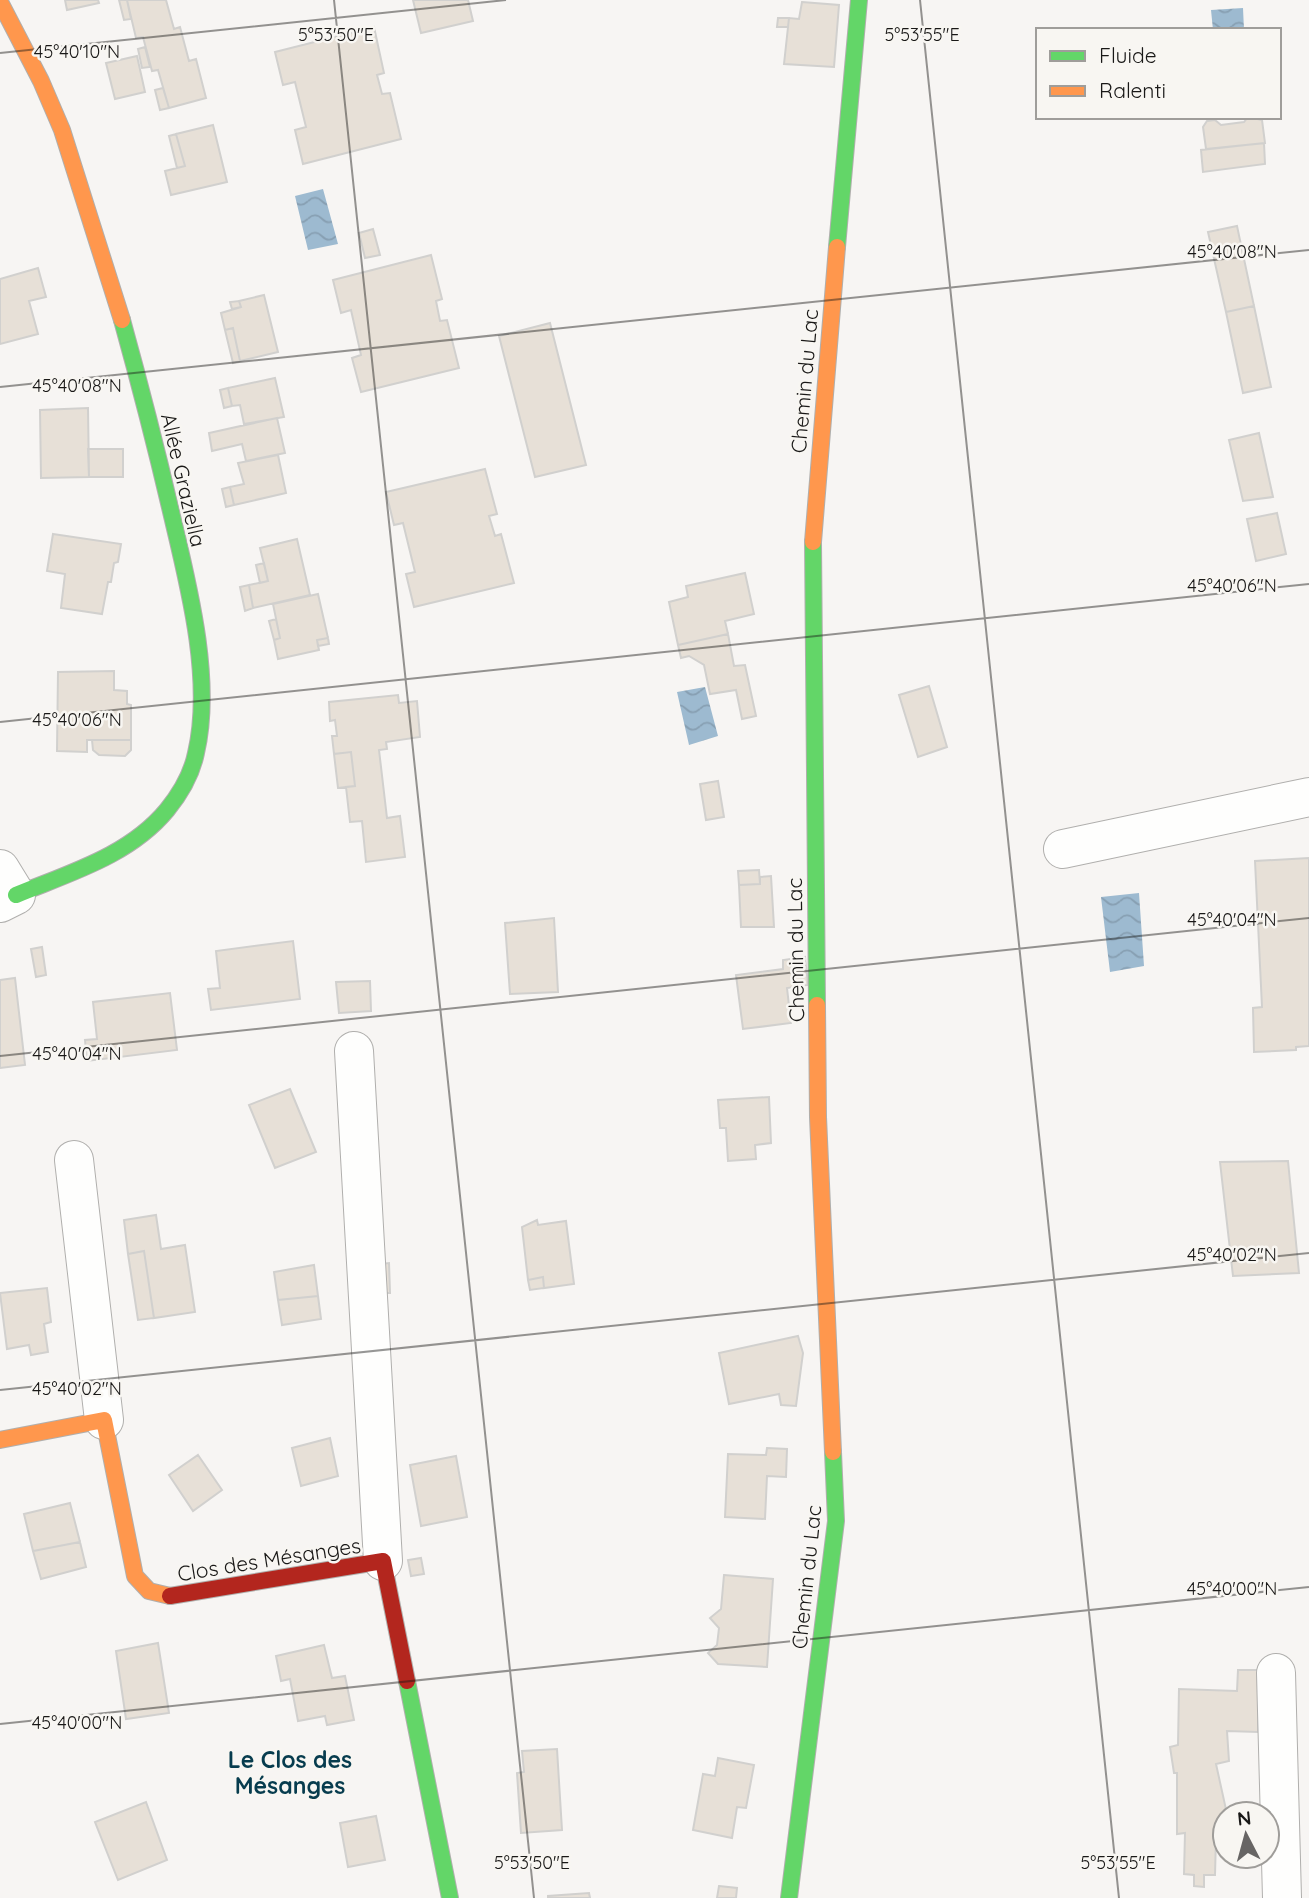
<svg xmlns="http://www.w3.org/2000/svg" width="1309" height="1898" viewBox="0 0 1309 1898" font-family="Quicksand,sans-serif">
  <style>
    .water { fill: url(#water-waves) }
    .building { fill: #e7e0d7; stroke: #d1d0ce; stroke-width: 2 }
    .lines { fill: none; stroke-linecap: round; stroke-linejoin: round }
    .street-casing { stroke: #b0afad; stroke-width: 40 }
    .fast-casing { stroke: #b0afad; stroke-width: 18 }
    .slow-casing { stroke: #b0afad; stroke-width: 18 }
    .jam-casing { stroke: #b0afad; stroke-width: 18 }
    .street { stroke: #fefefd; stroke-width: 38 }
    .fast { stroke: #63d668; stroke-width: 16 }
    .slow { stroke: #ff974d; stroke-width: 16 }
    .jam { stroke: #b3261e; stroke-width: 16 }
    .ticks { fill: none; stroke: #191817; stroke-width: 2; stroke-opacity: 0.45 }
    .labels { text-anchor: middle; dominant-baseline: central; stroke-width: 5; stroke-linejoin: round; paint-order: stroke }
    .street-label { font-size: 21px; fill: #191817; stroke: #f8f6f2 }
    .neighbourhood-label { font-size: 23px; font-weight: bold; fill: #073c4e; stroke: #f8f6f2 }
    .ticks-label { font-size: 18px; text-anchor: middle; fill: #191817; stroke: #f8f6f2; stroke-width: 5; stroke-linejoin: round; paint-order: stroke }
  </style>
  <defs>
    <pattern id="water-waves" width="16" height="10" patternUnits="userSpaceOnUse" patternTransform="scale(1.75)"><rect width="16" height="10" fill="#9dbad0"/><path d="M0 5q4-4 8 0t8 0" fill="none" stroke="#879fb2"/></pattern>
  </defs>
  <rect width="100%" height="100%" fill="#f7f5f3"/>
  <path class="water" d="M1243,8L1244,30H1213L1211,10Z
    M323,189L338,244L308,250L295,196Z
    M705,687L718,736L689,745L677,692Z
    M1139,893L1144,966L1110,972L1101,897Z"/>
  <path class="building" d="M65,0H98L99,3L67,10Z
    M119,0H127L131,19L124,20Z
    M127,0H166L174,29L180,27L189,61L196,59L206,98L169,108L158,70L152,71L143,37L136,38Z
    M413,0H468L473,21L421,33Z
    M802,2L839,5L834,67L784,64L789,18L799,19Z
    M778,18H789L788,27H777Z
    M374,27L384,73L377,75L382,94L390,93L401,139L303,164L295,130L306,127L295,82L283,85L275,52Z
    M145,47L150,67L142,68L138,49Z
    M137,56L145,92L115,99L106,63Z
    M163,88L169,108L160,110L155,90Z
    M1248,117L1262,120L1265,143L1206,149L1203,127L1207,121L1215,120L1221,125L1244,122Z
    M213,125L227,182L171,195L165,171L185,166L176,134Z
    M176,134L185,166L177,168L169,136Z
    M1264,143L1265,164L1203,172L1201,150Z
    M1237,226L1254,306L1226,312L1208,232Z
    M373,229L380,255L365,258L359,233Z
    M431,255L442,299L436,301L440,321L447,320L459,368L361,392L352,358L361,355L351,310L341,313L333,280Z
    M38,268L46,297L29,301L38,334L0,344V279Z
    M264,295L278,352L240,361L233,328L225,330L221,313L241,307L239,301Z
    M239,301L241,307L232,309L230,302Z
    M1254,306L1271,387L1243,393L1226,312Z
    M550,323L586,465L535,477L499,336Z
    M233,328L240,361L233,363L225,330Z
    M275,378L284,417L244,424L240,405L232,406L228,388Z
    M228,388L232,406L224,408L220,390Z
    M88,408L89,477L41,478L40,410Z
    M277,418L285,453L246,461L242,444L212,451L209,433Z
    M1259,433L1273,497L1243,501L1229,440Z
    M88,449H123V477H89Z
    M278,455L286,493L234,505L230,487L244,484L238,463Z
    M485,469L497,514L489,516L495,536L501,534L514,583L414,607L406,574L415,572L403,523L394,525L386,492Z
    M230,487L234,505L226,507L222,489Z
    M1277,513L1286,554L1256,561L1247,519Z
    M53,534L121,544L118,562L114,563L111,582H108L102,614L61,608L65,574L47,571Z
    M297,539L310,595L253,608L249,585L268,581L260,548Z
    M264,563L268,581L260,583L256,565Z
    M745,573L754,614L725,621L728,634L678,645L669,602L688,597L686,586Z
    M249,585L253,608L245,611L240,587Z
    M318,594L328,638L317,640L319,650L278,659L274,640L280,638L273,604Z
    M276,619L280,638L274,640L269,621Z
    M728,634L734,666L745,665L756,716L742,719L736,690L710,694L704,665L689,656L681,658L678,645Z
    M328,638L329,644L318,646L317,640Z
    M114,671V690L127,691V704L131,705V740H87V752L57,751L58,672Z
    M929,686L947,747L918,757L899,695Z
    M398,695L399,703L417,701L420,737L386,742L387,749L379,750L387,818L400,816L405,857L366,862L362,821L350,822L346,787L355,786L351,752L334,754L332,736H337L335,720L330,721L329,702Z
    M92,740H131V750L125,756L99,755L93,750Z
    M351,752L355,786L338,788L334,754Z
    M718,781L724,817L706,820L700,784Z
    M1309,858V1046L1296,1047V1050L1254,1052L1253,1008L1262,1007L1255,861Z
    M759,870L760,884L739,885L738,871Z
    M771,876L774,927H741L739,885L760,884V877Z
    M554,918L558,992L510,994L505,923Z
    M293,941L300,999L211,1010L208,989L220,988L216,951Z
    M42,947L46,975L36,977L31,949Z
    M805,957L808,985L787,988L791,1023L743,1029L736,975L783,969V960Z
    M15,978L25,1065L0,1068V980Z
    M370,981L371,1011L339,1013L336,982Z
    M170,993L177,1050L87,1061L85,1040L97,1039L93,1002Z
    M290,1089L316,1152L275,1168L249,1105Z
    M769,1097L771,1143L755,1145L756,1159L728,1161L726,1128H720L718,1100Z
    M1288,1161L1299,1273L1233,1276L1220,1162Z
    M156,1215L161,1249L185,1245L195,1312L154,1318L144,1251L128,1254L124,1220Z
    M537,1220L538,1225L566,1221L574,1284L544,1288L543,1277L528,1280L522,1227Z
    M144,1251L154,1318L138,1320L128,1254Z
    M389,1263L390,1293H374L372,1265Z
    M314,1265L318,1296L278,1300L274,1272Z
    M543,1277L544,1288L530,1290L528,1280Z
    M47,1288L51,1322L44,1324L48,1352L31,1355L29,1345L7,1349L0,1293Z
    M318,1296L321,1319L282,1325L278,1300Z
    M798,1336L803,1353L796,1406L781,1405L779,1394L729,1404L719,1353Z
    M330,1438L338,1476L301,1486L292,1448Z
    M767,1448L787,1449L786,1477L767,1476L765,1519L725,1517L728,1454L766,1455Z
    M198,1455L222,1490L193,1511L169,1475Z
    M456,1456L467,1517L421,1526L410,1465Z
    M70,1503L80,1542L33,1551L24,1514Z
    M80,1542L86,1567L41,1579L33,1551Z
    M421,1558L424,1574L411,1576L408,1560Z
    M724,1575L773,1579L767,1667L718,1664L708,1653L717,1645L719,1628L710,1618L721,1609Z
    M158,1643L169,1713L126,1719L116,1651Z
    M324,1645L332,1678L345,1676L354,1720L327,1725L325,1716L298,1721L290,1679L281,1681L276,1656Z
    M1238,1670H1260L1258,1732L1227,1731L1229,1761L1216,1764L1227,1814L1225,1834L1216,1837L1215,1875H1204V1887L1194,1886V1875L1184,1874L1185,1833L1177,1834V1773H1174L1170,1747L1178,1745L1179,1689L1237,1691Z
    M557,1749L562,1830L521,1833L517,1773L524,1772L522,1751Z
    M718,1758L754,1765L746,1808L737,1807L732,1838L693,1830L703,1774L715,1776Z
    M146,1802L167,1860L118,1880L95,1822Z
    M376,1816L385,1860L348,1867L340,1823Z
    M719,1886L737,1888L736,1898H717Z
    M589,1893L590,1898H548V1896Z"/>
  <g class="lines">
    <defs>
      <path id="street" d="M1063,849L1309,797
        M0,869L16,895L0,903
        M354,1051L383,1561
        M74,1160L104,1420
        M1276,1673L1282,1898"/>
      <path id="fast" d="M837,247L859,0
        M813,542L817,1005
        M16,895C69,873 129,856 167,810C180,794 192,773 196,753C213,681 189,587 172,516C157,451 140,385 122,320
        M407,1681L450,1898
        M789,1898L836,1521L833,1452"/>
      <path id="slow" d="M0,2L41,81L62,130L122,320
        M813,542L837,247
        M817,1005L818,1117L833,1452
        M0,1440L104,1420L135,1576L149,1591L170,1596"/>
      <path id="jam" d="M170,1596L383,1561L407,1681"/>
    </defs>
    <use href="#street" class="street-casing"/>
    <use href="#fast" class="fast-casing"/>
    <use href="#slow" class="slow-casing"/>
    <use href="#jam" class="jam-casing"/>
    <use href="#street" class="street"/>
    <use href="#fast" class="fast"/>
    <use href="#slow" class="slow"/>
    <use href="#jam" class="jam"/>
  </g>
  <path class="ticks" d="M334,0L534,1898M920,0L1119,1898M0,53L506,0M0,387L1309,250M0,722L1309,584M0,1056L1309,918M0,1390L1309,1253M0,1724L1309,1587"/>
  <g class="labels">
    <g class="street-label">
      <text transform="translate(804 381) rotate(-85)">Chemin du Lac</text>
      <text transform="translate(184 480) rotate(77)">Allée Graziella</text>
      <text transform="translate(795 950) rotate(-91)">Chemin du Lac</text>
      <text transform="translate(269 1559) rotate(-9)">Clos des Mésanges</text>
      <text transform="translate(806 1577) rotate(-84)">Chemin du Lac</text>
    </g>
    <g class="neighbourhood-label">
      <text x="290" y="1759">Le Clos des<tspan x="290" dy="26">Mésanges</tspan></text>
    </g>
  </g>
  <g class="ticks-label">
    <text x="336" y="41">5°53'50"E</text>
    <text x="922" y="41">5°53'55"E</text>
    <text x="77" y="58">45°40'10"N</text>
    <text x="1232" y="258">45°40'08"N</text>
    <text x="77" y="392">45°40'08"N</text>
    <text x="1232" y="592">45°40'06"N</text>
    <text x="77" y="726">45°40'06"N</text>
    <text x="1232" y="926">45°40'04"N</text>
    <text x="77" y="1060">45°40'04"N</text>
    <text x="1232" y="1261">45°40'02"N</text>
    <text x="77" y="1395">45°40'02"N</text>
    <text x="1232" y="1595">45°40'00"N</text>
    <text x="77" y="1729">45°40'00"N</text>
    <text x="532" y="1869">5°53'50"E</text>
    <text x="1118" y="1869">5°53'55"E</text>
  </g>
  <rect x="1036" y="28" width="245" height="91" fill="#f8f6f2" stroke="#9f9d9a" stroke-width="2"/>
  <rect x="1050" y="51" width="35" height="10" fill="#63d668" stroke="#9f9d9a" stroke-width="2"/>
  <text x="1099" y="63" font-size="21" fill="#191817">Fluide</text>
  <rect x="1050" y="86" width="35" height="10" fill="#ff974d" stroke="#9f9d9a" stroke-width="2"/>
  <text x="1099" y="98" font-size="21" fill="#191817">Ralenti</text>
  <g transform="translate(1246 1835) rotate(354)"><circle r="33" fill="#f8f6f2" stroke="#9f9d9a" stroke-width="2"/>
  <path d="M0-5L12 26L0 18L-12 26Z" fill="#676564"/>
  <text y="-10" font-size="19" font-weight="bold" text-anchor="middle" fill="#191817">N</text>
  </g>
</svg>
